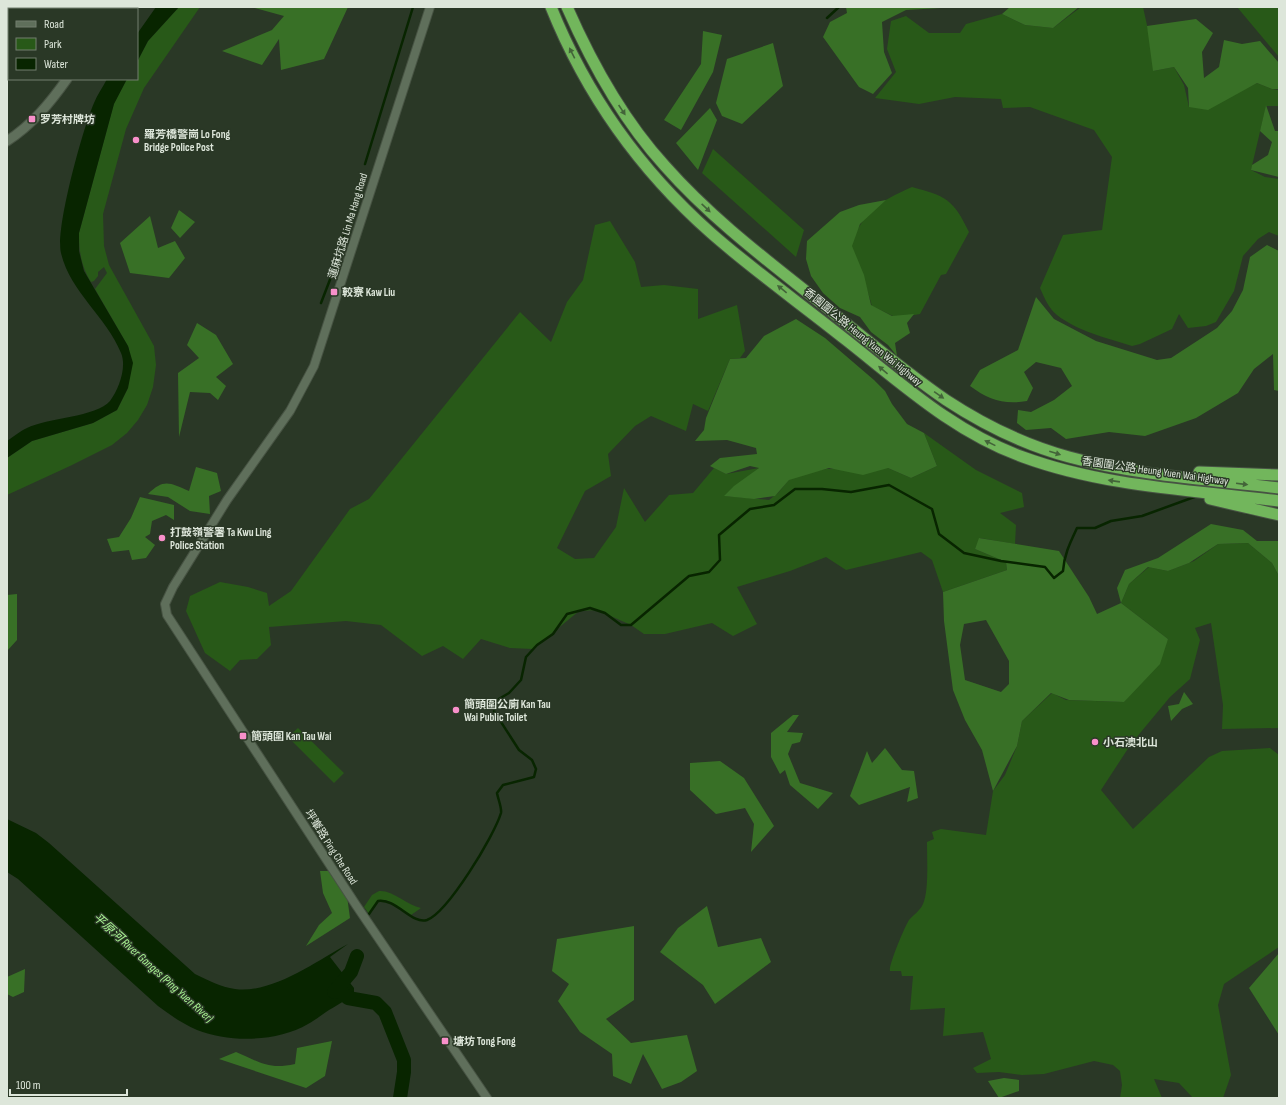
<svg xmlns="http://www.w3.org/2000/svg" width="1286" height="1105" viewBox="0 0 1286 1105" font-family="'Sofia Sans Condensed','Noto Sans SC',sans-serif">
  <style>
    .green { fill: #285918 }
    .forest { fill: #387026; fill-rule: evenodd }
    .water { fill: #082500 }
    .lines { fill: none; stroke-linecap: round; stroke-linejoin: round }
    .stream { stroke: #082500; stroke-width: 2.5 }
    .river { stroke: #082500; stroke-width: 14 }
    .tertiary-casing { stroke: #475343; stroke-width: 10 }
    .secondary-casing { stroke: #475343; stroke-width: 11 }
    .trunk-casing { stroke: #475343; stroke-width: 13 }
    .tertiary { stroke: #5f6f5b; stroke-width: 8 }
    .secondary { stroke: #5f6f5b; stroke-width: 9 }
    .trunk { stroke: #72b65c; stroke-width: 11 }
    .oneway { fill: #436439 }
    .poi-dot { fill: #f890ca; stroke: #2a3826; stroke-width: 1.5 }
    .labels { text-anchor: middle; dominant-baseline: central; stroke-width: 3; stroke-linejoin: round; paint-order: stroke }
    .poi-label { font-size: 11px; font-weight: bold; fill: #dde6da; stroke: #2a3826; text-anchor: start }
    .street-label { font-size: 11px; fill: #dde6da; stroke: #2a3826 }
    .water-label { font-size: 12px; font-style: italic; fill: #aaf794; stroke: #2a3826 }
  </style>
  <rect width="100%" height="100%" fill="#2a3826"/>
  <path class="green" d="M179,7H200L144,88L126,129L103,214L104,246L109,265L154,346L156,365L153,387L147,405L138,420L127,433L112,445L70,466L7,495V458L32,441L93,423L117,410L128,388L129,348L95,289L107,273L104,267L98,272V276L94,281L91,282C81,266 79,251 79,233L114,103L127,79H137V62L148,41Z
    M1081,7H1143L1154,57L1153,71L1174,67L1184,85L1189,107L1230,96L1257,83L1272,89L1279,90V106H1266L1251,170L1265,177L1279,179V236L1269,232L1258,239L1243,256L1234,291L1216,322L1206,326L1188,328L1179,314L1172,329L1140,344L1132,346C1107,338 1077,331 1057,315C1049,309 1044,297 1040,288L1063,235L1102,230L1112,157L1094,130L1030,107L1003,108L1001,99L955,97L919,104L875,98L896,72L887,49L891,21L906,16L929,33H960L966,24L1002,14L1025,25L1053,28Z
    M1237,7H1279V57Z
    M713,149L804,230L796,257L702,173Z
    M912,187C946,196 953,199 969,232L946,274L941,275L920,314L897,318L872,306L863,276L850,246C864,211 878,202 912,187Z
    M610,221L635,262L641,287L664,285L698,289V319L737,305L745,351L740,358L730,359L708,411L693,404L686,431L651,416L635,426L608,454L611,476L585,491L557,548L575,559L594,558L616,527L624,488L645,522L669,495L693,493L714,468L726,474L759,468L725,496L769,500L778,493L792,476L826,469L888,468L911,478L937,466L924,433L976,470L1022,493L1024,507L1000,513L1016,525L1015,544L980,538L975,549L1006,562L1007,570L943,592L932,560L921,552L846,570L826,557L790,571L737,587L757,624L733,636L712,623L665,634H644L631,625L597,610L579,611L533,649L510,648L481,639L463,659L443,646L422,656L381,625L346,621L269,627L271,645L257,659L240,660L230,671L205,653L186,611L190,596L220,582L248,587L267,593L269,606L291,591L350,509L369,499L520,312L551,342L567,302L583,280L595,225Z
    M1248,543L1272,563L1279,576V728L1222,729L1223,705L1211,623L1195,628L1200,640L1190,679L1170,697L1131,744L1101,790L1133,829L1209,757L1222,751L1270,748L1279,755V947L1224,984L1218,1005L1231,1075L1223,1098H1193L1179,1083L1154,1079L1162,1098H1120L1122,1085L1120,1071L1113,1065L1094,1061L1044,1074L1022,1075L999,1072L977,1073L973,1068L991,1059L983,1032L943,1036L945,1008L910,1010L913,976H902L901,971H890C888,966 905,926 909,920C914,914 920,911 923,904C929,892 927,857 927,842L934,839L932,832L941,829L986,835L993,791L1005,775L1017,746L1022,721L1052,693L1066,700L1124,702L1168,639L1121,603L1129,584L1149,567L1168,571L1194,561L1218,544Z
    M298,728L344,773L334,783L288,737Z
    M379,891C393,890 407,905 421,908L411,915L391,902L385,900L378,901L369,914L364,907L372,895Z"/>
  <path class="forest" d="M251,7H348L324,59L281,70L279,39L262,65L222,51L272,30L284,16Z
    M846,7H941V8L906,10L882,22L884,52L892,73L873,94L859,87L823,37L830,22L847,13Z
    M1010,7H1079L1053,28L1025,25L1002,14Z
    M1196,19L1213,33L1202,52L1204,78L1219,67L1224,40L1242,44L1260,41L1279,63V89H1272L1257,83L1208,110L1189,107L1188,88L1174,67L1153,71L1147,26Z
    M703,31L722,35L713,72L681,130L664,120L701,64Z
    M773,43L783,86L742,124L722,116L716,103L727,59Z
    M1266,105L1275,131H1279V177L1251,170L1252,165L1268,155L1272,142L1260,131Z
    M710,108L717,120L698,170L676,143Z
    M886,200L860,224L852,246L864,275L871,305L892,316L914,314L907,323L910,333L895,343L897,356L888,345L871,332L860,317L840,308L823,293L811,276L806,259L807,241L840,212L859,205Z
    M179,210L195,222L180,238L171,228Z
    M150,216L158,248L175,241L185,258L169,278L130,273L120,243Z
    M1267,245L1279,251V391L1274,390L1273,354L1254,369L1238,393L1196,418L1145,436L1109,432L1066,439L1051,428L1026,430L1017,423L1018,410L1031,412L1054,400L1072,386L1061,368L1036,362L1024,372L1033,388L1027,401C1004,405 989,400 970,386L980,370L1018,350L1036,297L1054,319L1096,341L1157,360L1171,358L1217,328L1232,311L1243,290L1250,257Z
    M796,319L825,338L874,380L885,391L892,404L907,424L924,433L937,466L911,478L888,468L863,475L829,468L789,480L775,496L754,499L724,496L734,486L759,468L750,466L726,474L710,466L720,458L757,454L756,448L727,440L695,441L704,430L706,418L730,359L746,358L764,336Z
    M197,323L216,335L233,364L216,377L226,386L218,400L210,393L190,392L179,437L178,373L199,358L187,345Z
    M196,467L217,473L221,491L209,496L210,514L190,511L168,497L148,494C164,478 170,483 189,491Z
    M140,497L174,505V520L166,515L152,521L150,534L145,537L155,545L146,558L132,560L129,550L112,552L107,539L119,537L131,518Z
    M1211,524L1243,530L1257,541H1279V576L1272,563L1248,543L1218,544L1189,563L1168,571L1148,567L1129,584L1121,603L1168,639L1160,664L1124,702L1069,700L1051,693L1022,721L1017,746L993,791L982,750L965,720L953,690L944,621L943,592L1007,570L1006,562L975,549L979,538L1059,551L1089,597L1097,614L1121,603L1117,588L1125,570L1158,558ZM986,620L1009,661V684L1001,692L965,680L960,645L964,624Z
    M17,594V640L7,651V595Z
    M1184,692L1193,704L1182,709L1171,721L1168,706L1179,704Z
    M793,715H799L787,732L803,733L800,742L792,744L788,754L800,783L833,793L818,809L790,785L785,770L780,774L771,757V733Z
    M885,748L902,770L914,771L918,798L907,802L910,787L859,805L850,796L867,751L872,763Z
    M720,761L744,778L774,826L751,852L754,824L745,808L716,814L690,790V763Z
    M320,871H330L347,896L350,918L306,946L319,925L332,913L323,893Z
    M707,906L718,947L761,938L771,962L715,1004L703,985L660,952L678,928Z
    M634,926V1000L606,1019L631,1043L687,1035L697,1071L681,1082L662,1089L643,1054L631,1084L613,1076L612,1054L580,1032L558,1001L569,984L552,971L557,939Z
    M1279,953V1035L1249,988Z
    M25,969L24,992L13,997L7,994V977Z
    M332,1041L325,1076L306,1088L219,1059L236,1052C260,1062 268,1070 295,1064L297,1048Z
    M1004,1078L1019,1080V1091L999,1098L988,1081Z"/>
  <path class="water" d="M156,7H179L148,41L137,62V34Z
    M107,79H127L114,104L79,233V251L84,271L128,346L133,363L128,388L117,410L93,423L32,441L7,458V441C13,437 20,431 27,428C46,418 97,417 110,401C119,389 127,367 121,353C106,316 70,292 61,253C55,229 83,128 94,103C97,95 103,87 107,79Z
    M7,819L36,833L49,843L195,974C207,980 221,987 235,989C273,994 316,961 348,944L330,957L354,988V993C346,1001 335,1006 326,1012C320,1016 314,1021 308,1024C277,1042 230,1043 197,1030C183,1024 170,1015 158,1006L18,879L7,872Z"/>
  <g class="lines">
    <path class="stream" d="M827,18L839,7
      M365,164L413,7
      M335,266L362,177
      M321,303L331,277
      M1247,513L1257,515
      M369,914L378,901C396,898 412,925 427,920C448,912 494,836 501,813C502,808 498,799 497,793L503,785L534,777L536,769L532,760L519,750L494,711L497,700L509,693L521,680L526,657L537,645L553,634L567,614L590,608L605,613L621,625H631L689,576L709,572L720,560L719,535L750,509L774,505L795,489H822L851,492L889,485L932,509L939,534L964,553L1001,561L1045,567L1054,578L1063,571C1064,555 1070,543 1077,528H1095L1111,521L1142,516L1197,496"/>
    <path class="river" d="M338,989L348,998L376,1003L385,1012L404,1060V1072L400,1098
      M334,992L351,972L357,956"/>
    <defs>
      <path id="tertiary" d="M430,7L314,366L290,411L227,500L173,587L165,604L167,615L356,905L487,1098"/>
      <path id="secondary" d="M113,9L114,7
        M7,141C32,125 50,103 67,79"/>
      <path id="trunk" d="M551,7C586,94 641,171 711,233C753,270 801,304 846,340C902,384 954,432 1023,457C1105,487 1193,490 1279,501
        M567,7C592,64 623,120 665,166C710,217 764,258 817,300C860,334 901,369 946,400C984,425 1025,445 1069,457C1134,475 1211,480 1279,488
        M1199,472L1279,475
        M1210,499L1279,515"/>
    </defs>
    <use href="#tertiary" class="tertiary-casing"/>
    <use href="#secondary" class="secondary-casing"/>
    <use href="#trunk" class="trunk-casing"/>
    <use href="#tertiary" class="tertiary"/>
    <use href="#secondary" class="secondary"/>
    <use href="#trunk" class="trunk"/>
  </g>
  <defs><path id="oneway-solid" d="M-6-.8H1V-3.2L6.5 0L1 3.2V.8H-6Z"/></defs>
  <g class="oneway">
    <use href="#oneway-solid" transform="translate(572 53) rotate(-117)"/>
    <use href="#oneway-solid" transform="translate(622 110) rotate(56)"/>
    <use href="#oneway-solid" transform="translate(706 208) rotate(43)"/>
    <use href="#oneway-solid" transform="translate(782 289) rotate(-141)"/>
    <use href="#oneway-solid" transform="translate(883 370) rotate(-140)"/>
    <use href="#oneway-solid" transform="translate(939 395) rotate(35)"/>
    <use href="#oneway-solid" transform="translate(990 443) rotate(-154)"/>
    <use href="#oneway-solid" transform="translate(1055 453) rotate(17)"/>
    <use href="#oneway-solid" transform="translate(1114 481) rotate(-172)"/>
    <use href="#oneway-solid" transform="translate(1242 484) rotate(7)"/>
  </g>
  <g class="poi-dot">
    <rect x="28" y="115" width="8" height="8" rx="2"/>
    <circle cx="136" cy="140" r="4"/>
    <rect x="330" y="288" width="8" height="8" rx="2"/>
    <circle cx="162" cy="538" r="4"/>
    <circle cx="456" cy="710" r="4"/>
    <rect x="239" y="732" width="8" height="8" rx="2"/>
    <circle cx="1095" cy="742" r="4"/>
    <rect x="441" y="1037" width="8" height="8" rx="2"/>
  </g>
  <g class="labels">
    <g class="poi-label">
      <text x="40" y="119">罗芳村牌坊</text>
      <text x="144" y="134">羅芳橋警崗 Lo Fong<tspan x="144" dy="13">Bridge Police Post</tspan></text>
      <text x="342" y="292">較寮 Kaw Liu</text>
      <text x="170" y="532">打鼓嶺警署 Ta Kwu Ling<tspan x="170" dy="13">Police Station</tspan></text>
      <text x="464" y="704">簡頭圍公廁 Kan Tau<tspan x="464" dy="13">Wai Public Toilet</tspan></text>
      <text x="251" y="736">簡頭圍 Kan Tau Wai</text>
      <text x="1103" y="742">小石澳北山</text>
      <text x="453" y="1041">塘坊 Tong Fong</text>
    </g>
    <g class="street-label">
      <text transform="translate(348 226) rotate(-73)">蓮麻坑路 Lin Ma Hang Road</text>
      <text transform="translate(863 337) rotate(39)">香園圍公路 Heung Yuen Wai Highway</text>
      <text transform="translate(1155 471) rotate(8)">香園圍公路 Heung Yuen Wai Highway</text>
      <text transform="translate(331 847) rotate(57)">坪輋路 Ping Che Road</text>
    </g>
    <g class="water-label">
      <text transform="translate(153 968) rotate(42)">平原河 River Ganges (Ping Yuen River)</text>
    </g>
  </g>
  <rect width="1286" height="1105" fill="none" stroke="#dde6da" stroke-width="16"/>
  <rect x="8" y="8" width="130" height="72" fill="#2a3826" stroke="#727e6e"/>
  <rect x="16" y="21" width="20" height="6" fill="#5f6f5b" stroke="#727e6e"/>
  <text x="44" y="28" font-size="12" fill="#dde6da">Road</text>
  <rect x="16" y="38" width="20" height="12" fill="#285918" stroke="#727e6e"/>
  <text x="44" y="48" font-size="12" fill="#dde6da">Park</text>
  <rect x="16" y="58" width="20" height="12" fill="#082500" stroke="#727e6e"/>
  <text x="44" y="68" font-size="12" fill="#dde6da">Water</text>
  <path d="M10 1089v6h117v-6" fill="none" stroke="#dde6da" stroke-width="2"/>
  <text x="16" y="1089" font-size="12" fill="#dde6da" stroke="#2a3826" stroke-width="3" paint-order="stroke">100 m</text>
</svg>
